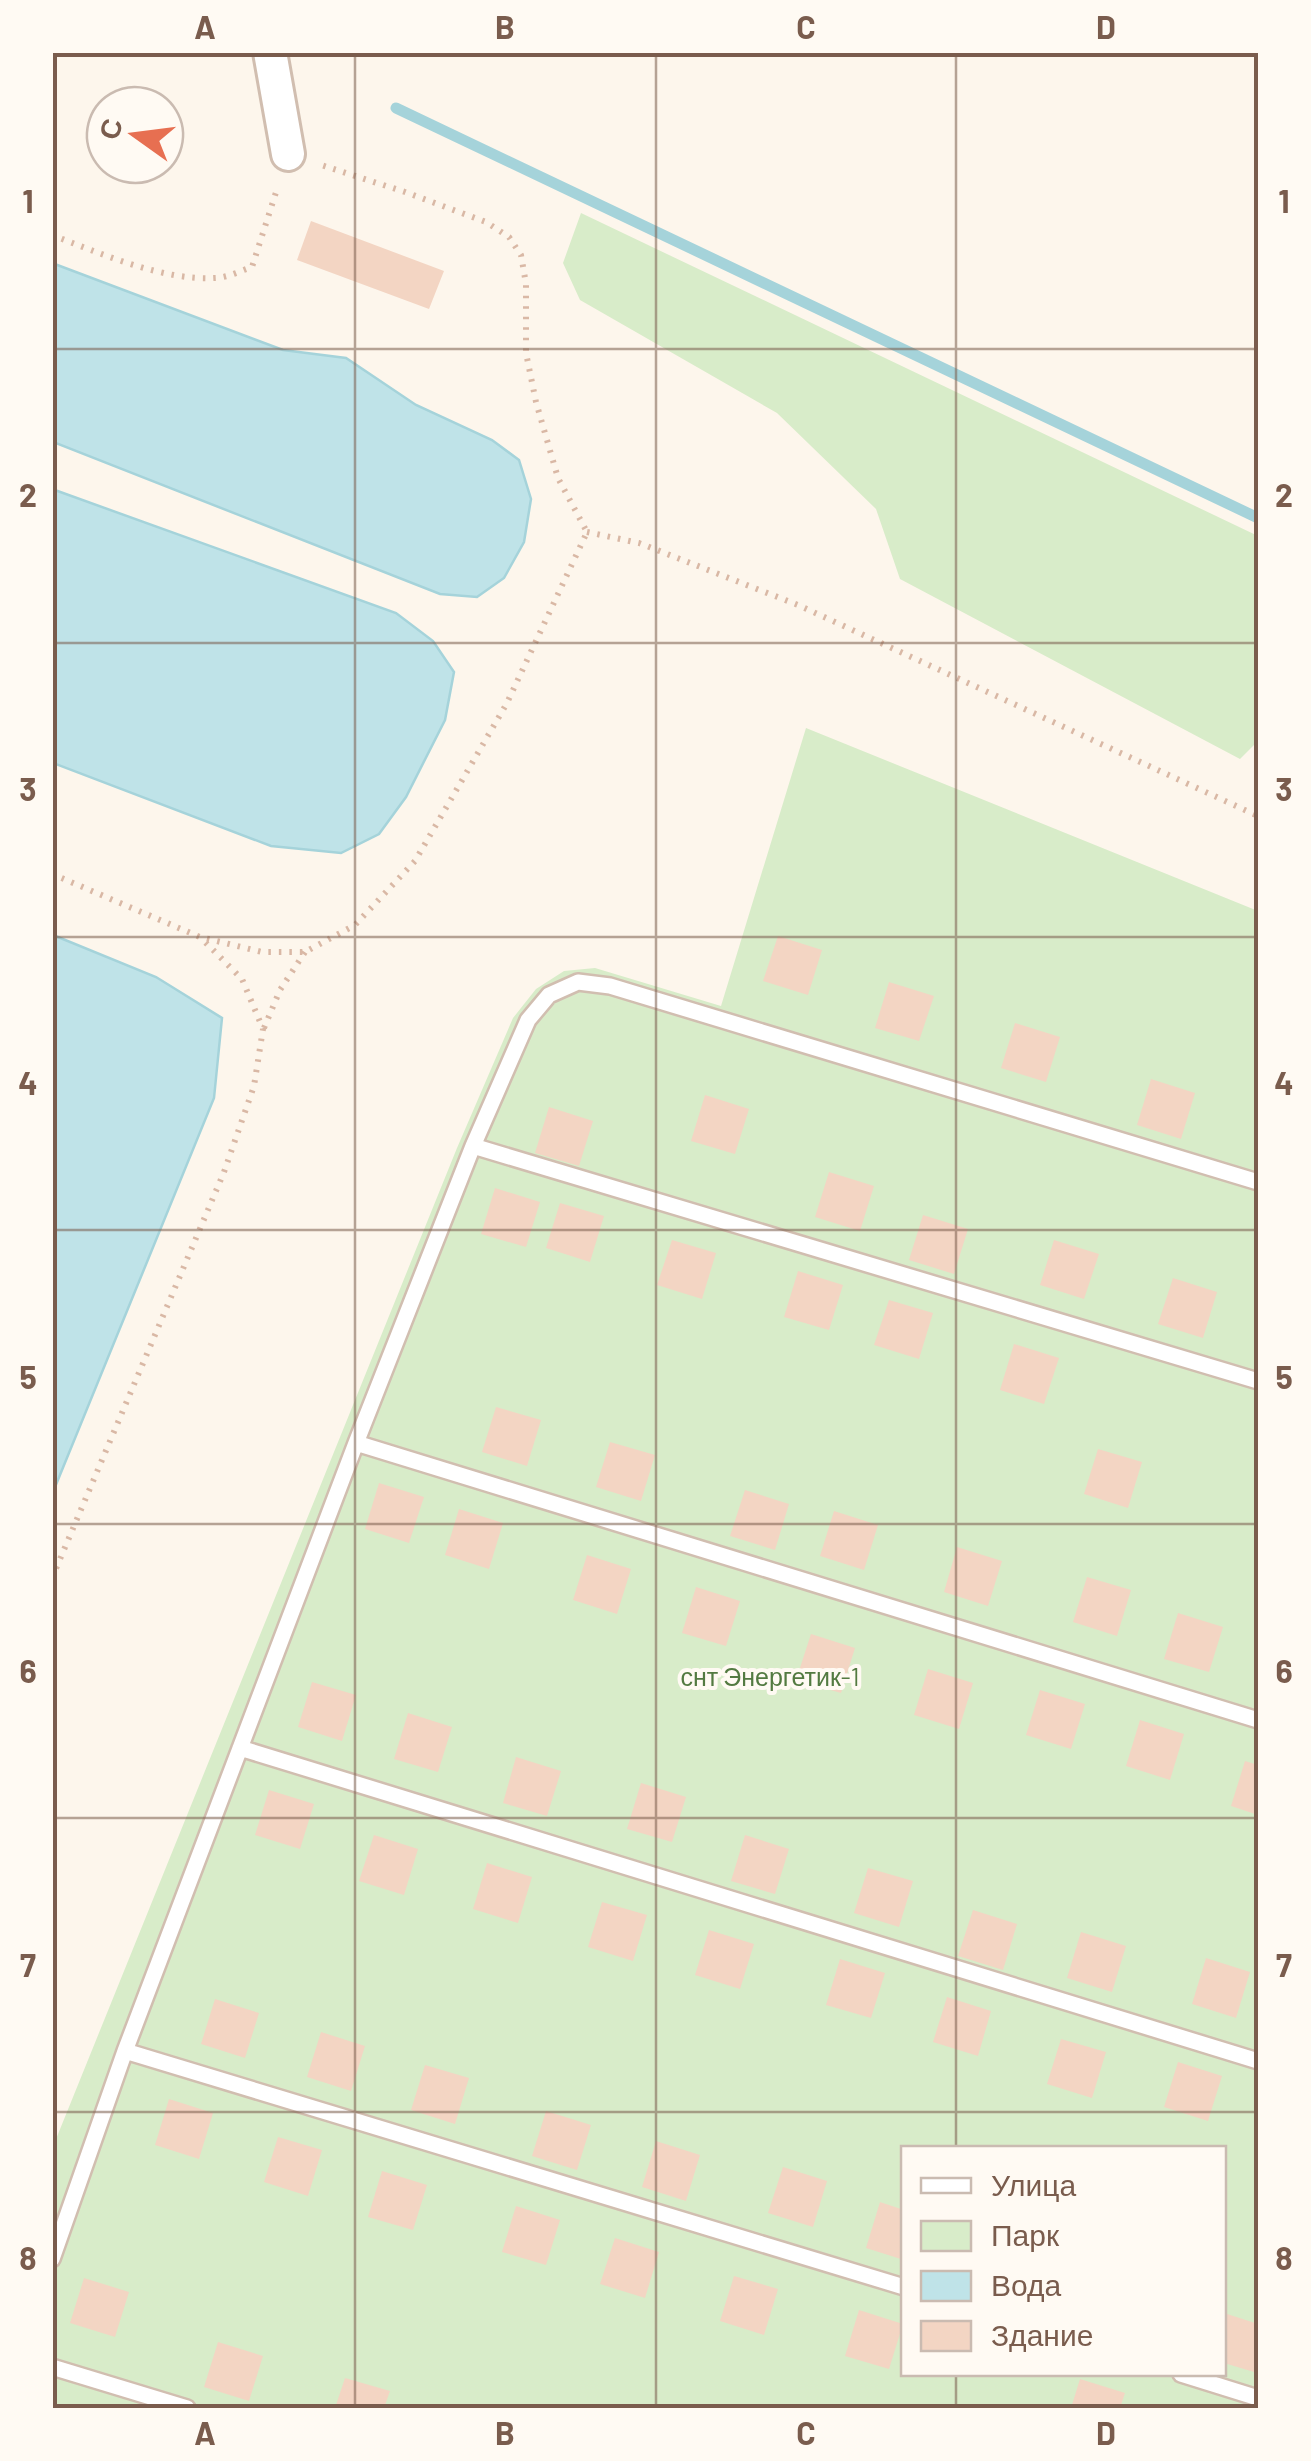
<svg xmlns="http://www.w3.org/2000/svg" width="1311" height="2461" viewBox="0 0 1311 2461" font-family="Barlow,sans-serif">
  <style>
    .green { fill: #d8ecc9; fill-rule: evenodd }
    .water { fill: #bfe3e8; stroke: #a5d3da; stroke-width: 2.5 }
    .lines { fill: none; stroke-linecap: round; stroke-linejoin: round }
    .stream { stroke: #a5d3da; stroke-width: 11 }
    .building { fill: #f3d5c3 }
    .lane-casing { stroke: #d1beb0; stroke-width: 20 }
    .street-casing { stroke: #d1beb0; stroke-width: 38 }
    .path { stroke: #d9b8a5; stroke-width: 6; stroke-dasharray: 2.5 8; stroke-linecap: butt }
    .lane { stroke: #fff; stroke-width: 15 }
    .street { stroke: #fff; stroke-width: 32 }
    .grid { fill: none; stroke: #7a5c4d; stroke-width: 2.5; stroke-opacity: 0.55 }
    .labels { text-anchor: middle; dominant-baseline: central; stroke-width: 8; stroke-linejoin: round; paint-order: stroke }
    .park-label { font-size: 25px; fill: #537a41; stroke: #fffaf3 }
    .neatline { fill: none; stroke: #7a5c4d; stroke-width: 4 }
    .grid-label { font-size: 32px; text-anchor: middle; font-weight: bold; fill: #7a5c4d }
  </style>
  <rect width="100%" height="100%" fill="#fdf6ec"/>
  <path class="green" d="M581,213L1258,536V741L1240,759L900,579L876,509L777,413L580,300L563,263Z
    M806,728L1258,911V2408H53L52,2149L457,1148L513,1018L536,989L564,971L595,968L721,1006ZM904,2148H1224V2374H904Z"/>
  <path class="water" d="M52,263L283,350L346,358L416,405L492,440L519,460L531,499L524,542L504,578L477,597L440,594L53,442Z
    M52,489L396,613L433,641L454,672L445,720L406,797L379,834L341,853L271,846L53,763Z
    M53,935L156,977L222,1018L214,1098L53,1492Z"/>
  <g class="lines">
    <path class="stream" d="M396,108L1258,518"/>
  </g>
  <path class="building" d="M311,221L444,271L429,309L297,260Z
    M778,936L822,950L808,995L763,981Z
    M889,982L934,996L919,1041L875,1028Z
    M1015,1023L1060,1037L1046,1082L1001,1068Z
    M1151,1079L1195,1093L1181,1139L1137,1125Z
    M705,1095L749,1109L735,1154L691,1141Z
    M549,1107L593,1121L579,1166L535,1153Z
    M829,1172L874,1186L860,1231L815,1217Z
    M495,1188L540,1202L526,1247L481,1234Z
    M560,1203L604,1216L590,1262L546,1248Z
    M923,1215L968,1229L954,1274L909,1260Z
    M672,1240L716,1253L702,1299L657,1285Z
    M1054,1240L1099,1254L1084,1299L1040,1285Z
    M798,1271L843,1285L829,1330L784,1317Z
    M1173,1278L1217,1292L1203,1338L1158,1324Z
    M889,1300L933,1313L919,1359L874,1345Z
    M1014,1344L1059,1358L1044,1404L1000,1390Z
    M496,1407L541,1420L527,1466L482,1452Z
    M610,1442L655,1455L641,1501L596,1487Z
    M1098,1449L1142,1462L1128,1508L1084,1494Z
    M379,1483L424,1497L409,1543L365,1529Z
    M745,1490L789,1504L775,1550L730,1536Z
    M459,1509L503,1523L489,1569L445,1555Z
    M834,1511L878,1525L864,1570L820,1556Z
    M957,1547L1002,1561L988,1606L944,1592Z
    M587,1555L631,1569L617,1614L573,1600Z
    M1087,1577L1131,1590L1117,1636L1073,1622Z
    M696,1587L740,1601L726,1646L682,1633Z
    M1178,1613L1223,1627L1209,1672L1164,1659Z
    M811,1634L855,1648L841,1693L796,1680Z
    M928,1669L973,1683L959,1729L914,1715Z
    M312,1682L356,1695L342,1741L298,1727Z
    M1040,1690L1085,1704L1071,1749L1026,1735Z
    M408,1713L452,1727L438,1772L394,1759Z
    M1140,1720L1184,1734L1170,1780L1126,1766Z
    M516,1757L561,1771L547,1816L503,1803Z
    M1245,1761L1258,1765V1815L1231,1806Z
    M641,1783L686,1797L672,1842L627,1829Z
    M269,1790L314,1804L300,1849L255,1835Z
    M374,1835L418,1849L404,1895L359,1881Z
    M745,1835L789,1849L775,1894L731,1881Z
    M487,1863L532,1877L518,1923L473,1909Z
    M868,1868L913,1881L899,1927L854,1913Z
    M602,1902L647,1915L633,1961L588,1947Z
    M973,1910L1017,1924L1003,1970L958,1956Z
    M709,1930L754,1944L740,1989L695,1975Z
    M1081,1932L1126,1946L1112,1992L1067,1978Z
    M1206,1958L1250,1972L1236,2018L1192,2004Z
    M840,1959L885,1973L871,2018L826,2005Z
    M947,1997L991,2011L978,2056L933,2042Z
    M215,1999L259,2013L245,2058L201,2044Z
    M321,2032L365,2046L351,2091L307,2077Z
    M1061,2039L1106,2052L1092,2098L1047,2084Z
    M1178,2062L1222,2076L1208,2121L1164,2107Z
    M425,2065L469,2078L455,2124L411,2110Z
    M169,2099L213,2113L199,2159L155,2145Z
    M546,2111L591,2125L577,2170L532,2156Z
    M278,2137L322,2150L308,2196L264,2182Z
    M656,2141L700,2155L686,2201L642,2187Z
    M783,2167L827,2181L813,2227L768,2213Z
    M382,2171L427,2185L413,2230L368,2217Z
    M880,2202L904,2210V2260L866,2248Z
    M516,2206L560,2220L546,2265L502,2252Z
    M615,2238L659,2252L645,2298L600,2284Z
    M734,2276L778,2289L764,2335L720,2321Z
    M84,2278L129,2292L115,2337L70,2323Z
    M859,2310L903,2324L889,2369L845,2356Z
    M1224,2313L1258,2324V2358L1254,2372L1224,2363Z
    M218,2342L263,2356L249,2401L204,2387Z
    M345,2378L390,2391L384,2408H335Z
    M1080,2379L1125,2393L1120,2408H1071Z"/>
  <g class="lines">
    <defs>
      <path id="lane" d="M473,1146L1258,1381
        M356,1443L1258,1720
        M240,1748L1258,2061
        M125,2051L904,2287
        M52,2259L125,2051L356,1443L473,1146L528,1020L549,995L578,982L610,986L1258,1182
        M52,2367L187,2408
        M1181,2374L1258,2398"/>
      <path id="street" d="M270,52L288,154"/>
    </defs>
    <use href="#lane" class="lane-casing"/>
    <use href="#street" class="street-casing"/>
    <path class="path" d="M52,235C99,253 164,281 214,278C227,278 240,271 252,267L278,186
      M587,532L639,543L798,605L1258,816
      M52,874L200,937L262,952H305L355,925L415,861L507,703L587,532L558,478L536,402L526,353V284L521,255L509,237L486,222L405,192L321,165
      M264,1028L280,990L305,952
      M52,1578L224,1172L254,1086L263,1029L242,979L201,938"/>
    <use href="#lane" class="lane"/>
    <use href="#street" class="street"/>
  </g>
  <path class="grid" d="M355,52V2408M656,52V2408M956,52V2148M52,349H1258M52,643H1258M52,937H1258M52,1230H1258M52,1524H1258M52,1818H1258M52,2112H1258M956,2374V2408"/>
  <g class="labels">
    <g class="park-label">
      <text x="770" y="1676">снт Энергетик-1</text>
    </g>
  </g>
  <rect width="1311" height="2461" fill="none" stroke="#fffaf3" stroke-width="110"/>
  <rect x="901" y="2146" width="325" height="230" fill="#fffaf3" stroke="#cabbb1" stroke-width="2.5"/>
  <rect x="921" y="2178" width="50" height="15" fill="#ffffff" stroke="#cabbb1" stroke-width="2.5"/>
  <text x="991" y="2196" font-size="30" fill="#7a5c4d">Улица</text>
  <rect x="921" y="2221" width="50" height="30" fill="#d8ecc9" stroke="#cabbb1" stroke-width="2.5"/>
  <text x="991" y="2246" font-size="30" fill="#7a5c4d">Парк</text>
  <rect x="921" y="2271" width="50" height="30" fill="#bfe3e8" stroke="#cabbb1" stroke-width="2.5"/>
  <text x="991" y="2296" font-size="30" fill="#7a5c4d">Вода</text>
  <rect x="921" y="2321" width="50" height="30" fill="#f3d5c3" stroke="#cabbb1" stroke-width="2.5"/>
  <text x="991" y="2346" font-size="30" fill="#7a5c4d">Здание</text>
  <g transform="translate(135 135) rotate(284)"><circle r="48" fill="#fffaf3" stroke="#cabbb1" stroke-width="2.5"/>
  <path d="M0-8L18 38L0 25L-18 38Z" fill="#e76f51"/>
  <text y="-15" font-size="28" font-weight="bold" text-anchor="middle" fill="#7a5c4d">С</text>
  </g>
  <rect x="55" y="55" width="1201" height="2351" class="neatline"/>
  <g class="grid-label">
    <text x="205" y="39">A</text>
    <text x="505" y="39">B</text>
    <text x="806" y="39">C</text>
    <text x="1106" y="39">D</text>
    <text x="28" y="213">1</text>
    <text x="1284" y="213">1</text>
    <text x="28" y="507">2</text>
    <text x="1284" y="507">2</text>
    <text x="28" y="801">3</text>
    <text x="1284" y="801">3</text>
    <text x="28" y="1095">4</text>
    <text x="1284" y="1095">4</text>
    <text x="28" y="1389">5</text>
    <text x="1284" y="1389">5</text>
    <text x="28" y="1683">6</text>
    <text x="1284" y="1683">6</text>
    <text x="28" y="1977">7</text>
    <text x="1284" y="1977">7</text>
    <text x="28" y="2270">8</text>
    <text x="1284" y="2270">8</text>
    <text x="205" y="2445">A</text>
    <text x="505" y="2445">B</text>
    <text x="806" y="2445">C</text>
    <text x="1106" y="2445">D</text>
  </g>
</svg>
